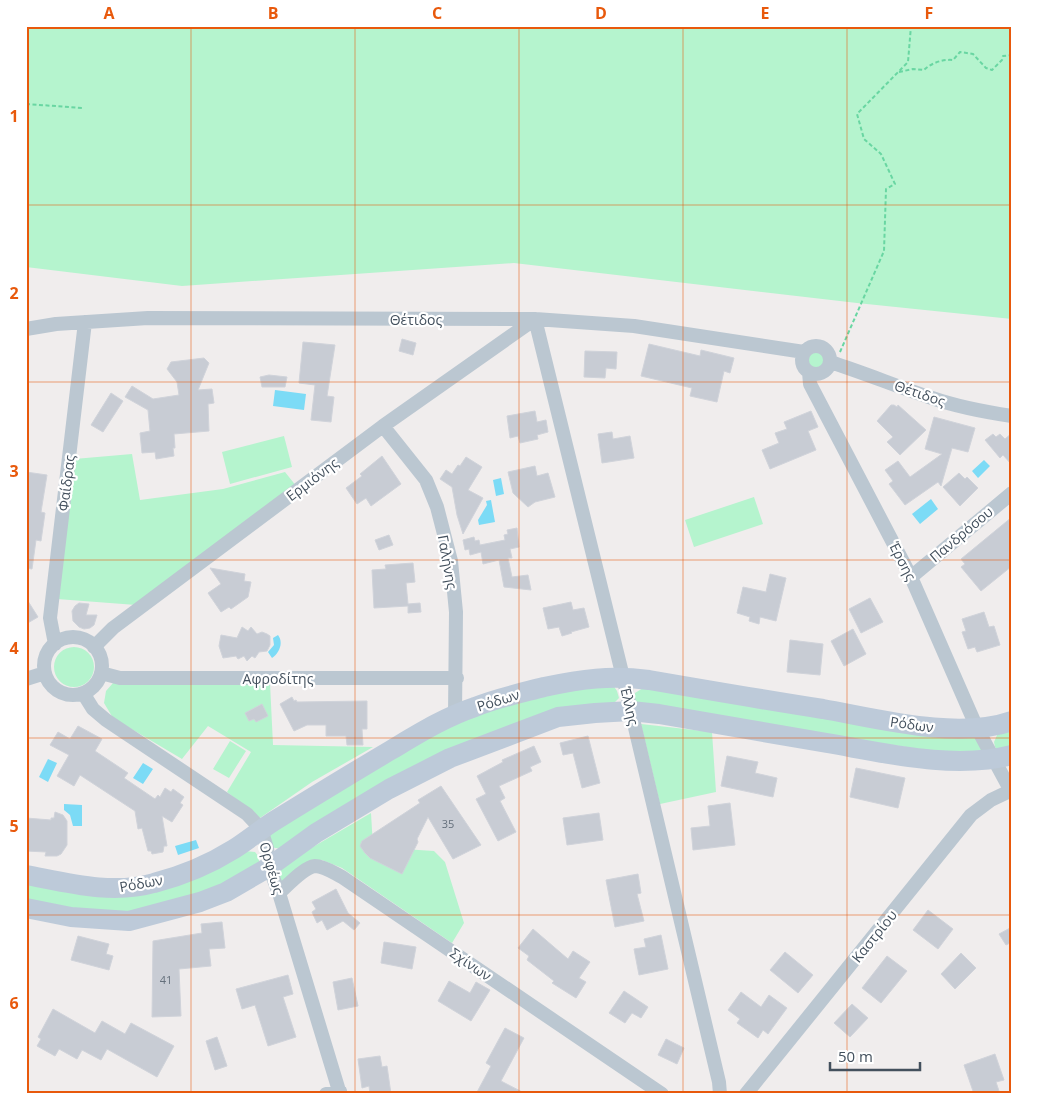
<svg xmlns="http://www.w3.org/2000/svg" width="1038" height="1120" viewBox="0 0 1038 1120" font-family="'Open Sans',sans-serif">
  <style>
    .green { fill: #b5f4ce }
    .water { fill: #7cdbf6 }
    .building { fill: #c8ccd4; stroke: #d0d3da }
    .lines { fill: none; stroke-linecap: round; stroke-linejoin: round }
    .path { stroke: #69d6a2; stroke-width: 2; stroke-dasharray: 4 2.5; stroke-linecap: butt }
    .street { stroke: #bbc7d1; stroke-width: 14 }
    .secondary { stroke: #bdcad9; stroke-width: 20 }
    .grid { fill: none; stroke: #e8590c; stroke-width: 1; stroke-opacity: 0.55 }
    .labels { text-anchor: middle; dominant-baseline: central; stroke-width: 4.5; stroke-linejoin: round; paint-order: stroke }
    .number-label { font-size: 11px; fill: #646f7b }
    .street-label { font-size: 14px; fill: #43505d; stroke: #fff }
    .neatline { fill: none; stroke: #e8590c; stroke-width: 2 }
    .grid-label { font-size: 16px; text-anchor: middle; font-weight: bold; fill: #e8590c }
  </style>
  <rect width="100%" height="100%" fill="#f0eded"/>
  <path class="green" d="M26,26H1012V319L857,303L514,263L182,286L26,267Z
    M808 360a8 8 0 1 1 16 0a8 8 0 1 1-16 0Z
    M284,436L292,467L230,484L222,452Z
    M132,454L140,500L223,489L285,472L297,487L136,605L57,599L74,459Z
    M754,497L763,524L694,547L685,520Z
    M54 667a20 20 0 1 1 40 0a20 20 0 1 1-40 0Z
    M113,683H270L273,745L373,747L312,782L260,818L227,792L251,752L208,726L182,759L113,718L104,703L106,691Z
    M613,685L617,691L619,698L614,703L540,715L282,849L270,847V832L430,735L475,714L536,694Z
    M643,688L975,736L982,750L966,756L642,707L635,701V693Z
    M641,724L712,732L716,792L660,804Z
    M1012,727V749L998,750L995,747L994,742L998,733Z
    M230,741L246,751L229,778L213,769Z
    M371,813L373,847L434,851L445,862L464,923L452,943L342,868L322,860L282,883L277,868Z
    M245,851L255,852L259,857V864L197,897L115,915L26,903V883L115,894Z"/>
  <path class="water" d="M275,390L306,394L304,410L273,406Z
    M984,460L990,466L978,478L972,471Z
    M501,478L504,494L496,496L493,480Z
    M931,499L938,509L920,524L912,514Z
    M491,500L495,522L479,525L478,520L487,505L486,501Z
    M278,635C284,643 279,653 272,658L268,652L274,645L273,638Z
    M48,759L57,763L48,782L39,777Z
    M143,763L153,769L143,784L133,778Z
    M64,804L82,805V826H73L70,815L64,810Z
    M196,840L199,848L178,855L175,846Z"/>
  <path class="building" d="M402,339L416,343L413,355L399,351Z
    M303,342L335,345L327,396L334,397L331,422L311,420L315,385L299,383Z
    M649,344L700,356L701,350L734,358L730,373L724,371L717,402L690,396L692,388L641,376Z
    M585,351L617,352L616,369L606,368L605,378L584,377Z
    M204,358L209,363L198,390L212,389L214,403L208,404L209,431L174,434L175,448H173L174,456L156,459L155,452L142,453L140,433L150,431L148,410L125,397L132,386L153,399L179,395L177,382L167,369L171,362Z
    M269,375L287,377L285,387H262L260,377Z
    M111,393L123,401L103,432L91,425Z
    M891,405H894L897,407L898,405L926,430L900,455L887,442L893,437L877,421Z
    M535,411L537,422L546,420L548,432L537,435L538,439L520,443L518,436L510,438L507,416Z
    M811,411L818,427L808,431L816,450L770,469L762,450L779,443L775,433L787,429L784,422Z
    M934,417L975,428L968,452L952,448L941,486L938,482L905,505L889,484L893,481L885,470L898,461L910,477L942,454L925,449Z
    M612,432L613,439L630,436L634,458L602,463L598,434Z
    M1012,433V465L1003,455L1000,458L985,440L993,434L996,437L1000,434L1005,439Z
    M382,456L401,484L371,506L366,498L357,504L346,488L362,476L360,474Z
    M466,457L482,467L468,490L483,498L463,534L457,515L452,487L440,479L446,470L452,474L458,465L460,466Z
    M535,466L537,476L548,473L555,497L535,502L528,507L513,493L508,472Z
    M26,472L47,475L41,512L45,513L41,541L36,540L32,569L26,568Z
    M959,473L965,479L967,477L978,488L960,506L943,487Z
    M1012,517V566L981,591L961,567L965,564L961,559Z
    M517,528L519,547L510,549L512,558H508L512,577L528,575L531,590L504,587L499,560L483,564L481,552L470,555L469,549L465,550L463,540L474,537L475,541L479,540L480,545L505,540L504,535L508,534L507,530Z
    M389,535L393,545L379,550L375,540Z
    M413,563L415,582L406,583L408,604L420,603L421,612L408,613V606L374,608L372,570L386,569L385,565Z
    M210,568L245,574L244,581L251,582L248,597L231,609L229,607L221,612L208,593L221,584Z
    M770,574L786,578L776,621L760,617L759,624L749,621L750,617L737,613L743,587L766,592Z
    M26,598L38,617L26,624Z
    M870,598L883,622L861,633L849,609Z
    M571,602L573,610L584,608L589,627L571,632L572,633L562,636L559,627L548,629L543,608Z
    M79,603L89,604L86,615H97L94,625L90,628L84,629L79,627L73,621L72,611L75,606Z
    M984,612L989,627L994,626L1000,645L977,652L975,647L968,649L962,632L966,631L962,619Z
    M242,627L248,631L251,627L257,634L262,632L267,634L270,636V645L267,651L259,652L255,658L252,656L247,661L244,656L238,659L236,656L223,658L219,646L221,635L237,638Z
    M853,629L866,654L844,666L831,641Z
    M790,640L823,644L820,675L787,672Z
    M292,697L294,701L296,700L297,702L367,701V729H362L363,745H347L346,736H326V725H307L294,731L280,704Z
    M262,704L268,716L256,722L254,719L249,721L245,713Z
    M78,726L102,739L95,751L128,773L124,778L155,799L158,795L160,797L165,788L171,792L173,789L184,797L180,803L183,805L172,822L162,816L167,846H164L163,852L152,854L151,851H148L142,828L138,829L135,811L80,775L74,786L57,776L69,755L50,745L58,732L70,739Z
    M588,736L600,783L582,788L573,753L563,755L560,743Z
    M534,746L541,762L530,767L532,771L499,786L505,798L500,801L516,832L498,841L476,799L486,794L477,776L503,762L502,760Z
    M727,756L758,762L755,773L777,778L773,797L721,786Z
    M856,768L905,778L898,808L850,797Z
    M441,786L481,845L453,859L428,817L417,839L418,842L402,874L370,858L365,853L360,846L362,841L420,803L418,800Z
    M730,803L735,845L693,850L691,828L710,826L708,806Z
    M55,812L63,815L67,821V845L61,854L57,856H45L46,852L26,851L29,838H26V818L51,820V818H54Z
    M599,813L603,840L567,845L563,818Z
    M638,874L641,893L637,894L644,921L615,927L606,880Z
    M336,889L348,913L360,923L354,930L343,921L327,930L322,920L317,923L312,912L316,909L312,902Z
    M928,910L953,929L938,949L913,930Z
    M222,922L225,948L209,949L211,966L179,969L181,1016L152,1017L153,941L202,933L201,924Z
    M1012,927V942L1006,945L999,934Z
    M533,929L568,959L573,951L590,962L579,978L586,982L576,998L552,983L554,981L527,960L529,956L518,948Z
    M661,935L668,969L639,975L634,949L646,947L644,939Z
    M78,936L109,944L106,954L113,956L109,970L71,960Z
    M384,942L416,947L412,969L381,963Z
    M785,952L813,975L798,993L770,970Z
    M961,953L976,968L955,989L941,974Z
    M887,956L907,971L881,1003L862,988Z
    M288,975L293,994L283,997L296,1037L268,1046L255,1005L242,1009L236,989Z
    M352,978L358,1006L338,1010L333,982Z
    M449,981L470,993L476,982L490,990L471,1021L438,1001Z
    M624,991L648,1007L641,1018L632,1013L625,1023L609,1013Z
    M741,992L761,1007L769,995L787,1008L768,1034L763,1030L758,1038L737,1023L740,1019L728,1010Z
    M852,1004L868,1018L850,1037L834,1023Z
    M53,1009L95,1033L102,1021L125,1034L131,1023L174,1046L157,1077L107,1049L101,1060L82,1050L77,1059L59,1049L55,1056L37,1046L41,1039L38,1037Z
    M505,1028L524,1038L501,1081L526,1094H476L491,1066L486,1063Z
    M217,1037L227,1066L215,1070L206,1041Z
    M666,1039L684,1048L677,1064L658,1055Z
    M995,1054L1004,1080L996,1082L1000,1094H974L964,1065Z
    M380,1056L382,1067L387,1066L391,1094H370L369,1086L362,1088L358,1059Z"/>
  <g class="lines">
    <path class="path" d="M899,72L913,69L924,70C931,63 943,59 953,60L960,52L973,54L986,68L992,70L1002,60L1003,56L1012,55
      M26,104L83,108
      M840,352L884,251L886,189L895,184L881,154L864,139L857,114L908,62L911,26"/>
    <path class="street" d="M26,329L56,324L148,318L535,319L634,326L804,352
      M802 360a14 14 0 1 1 28 0a14 14 0 1 1-28 0Z
      M830,362C865,373 898,387 932,398C958,407 985,412 1012,416
      M809,372L810,384L911,577L977,728L1012,793
      M383,426L426,480L437,507L451,561L456,612L455,715
      M911,577L1012,493
      M44 666a29 29 0 1 1 58 0a29 29 0 1 1-58 0Z
      M55,644L50,618L85,322
      M94,647L113,628L383,426L535,319L623,677L719,1082L720,1094
      M101,673L120,678H457
      M26,679L45,673
      M83,693L93,709L106,720L247,814L261,829L267,848L269,867L279,893L340,1094
      M279,893C287,886 304,867 315,866C324,866 334,873 342,877L662,1094
      M326,1094L340,1091
      M746,1094L971,815L991,800L1012,790"/>
    <path class="secondary" d="M26,875C68,883 112,895 154,883C181,876 210,864 234,849C248,840 260,830 274,821C313,797 352,773 391,750C418,734 445,717 475,707C497,698 521,693 544,687C582,679 610,675 649,680C707,690 765,700 823,709C879,719 958,740 1012,721
      M26,908L71,917L129,921L200,902L226,892L269,867L316,833L389,789L450,758L558,717L595,713L631,711L659,714C715,724 771,733 827,743C885,753 954,770 1012,755"/>
  </g>
  <path class="grid" d="M191,26V1094M355,26V1094M519,26V1094M683,26V1094M847,26V1094M26,205H1012M26,382H1012M26,560H1012M26,738H1012M26,915H1012"/>
  <g class="labels">
    <g class="number-label">
      <text x="448" y="823">35</text>
      <text x="166" y="979">41</text>
    </g>
    <g class="street-label">
      <text x="416" y="319">Θέτιδος</text>
      <text transform="translate(920 393) rotate(19)">Θέτιδος</text>
      <text transform="translate(312 479) rotate(-37)">Ερμιόνης</text>
      <text transform="translate(66 483) rotate(-83)">Φαίδρας</text>
      <text transform="translate(961 534) rotate(-40)">Πανδρόσου</text>
      <text transform="translate(903 561) rotate(63)">Έρσης</text>
      <text transform="translate(448 562) rotate(80)">Γαλήνης</text>
      <text x="278" y="678">Αφροδίτης</text>
      <text transform="translate(498 700) rotate(-17)">Ρόδων</text>
      <text transform="translate(630 706) rotate(77)">Έλλης</text>
      <text transform="translate(912 724) rotate(8)">Ρόδων</text>
      <text transform="translate(272 868) rotate(74)">Ορφέως</text>
      <text transform="translate(141 883) rotate(-10)">Ρόδων</text>
      <text transform="translate(874 936) rotate(-51)">Καστρίου</text>
      <text transform="translate(471 964) rotate(34)">Σχίνων</text>
    </g>
  </g>
  <rect width="1038" height="1120" fill="none" stroke="#ffffff" stroke-width="55"/>
  <path d="M830 1062v8h90v-8" fill="none" stroke="#43505d" stroke-width="2.5"/>
  <text x="838" y="1062" font-size="15" fill="#43505d" stroke="#ffffff" stroke-width="4" paint-order="stroke">50 m</text>
  <rect x="28" y="28" width="982" height="1064" class="neatline"/>
  <g class="grid-label">
    <text x="109" y="19">A</text>
    <text x="273" y="19">B</text>
    <text x="437" y="19">C</text>
    <text x="601" y="19">D</text>
    <text x="765" y="19">E</text>
    <text x="929" y="19">F</text>
    <text x="14" y="122">1</text>
    <text x="14" y="299">2</text>
    <text x="14" y="477">3</text>
    <text x="14" y="654">4</text>
    <text x="14" y="832">5</text>
    <text x="14" y="1009">6</text>
  </g>
</svg>
